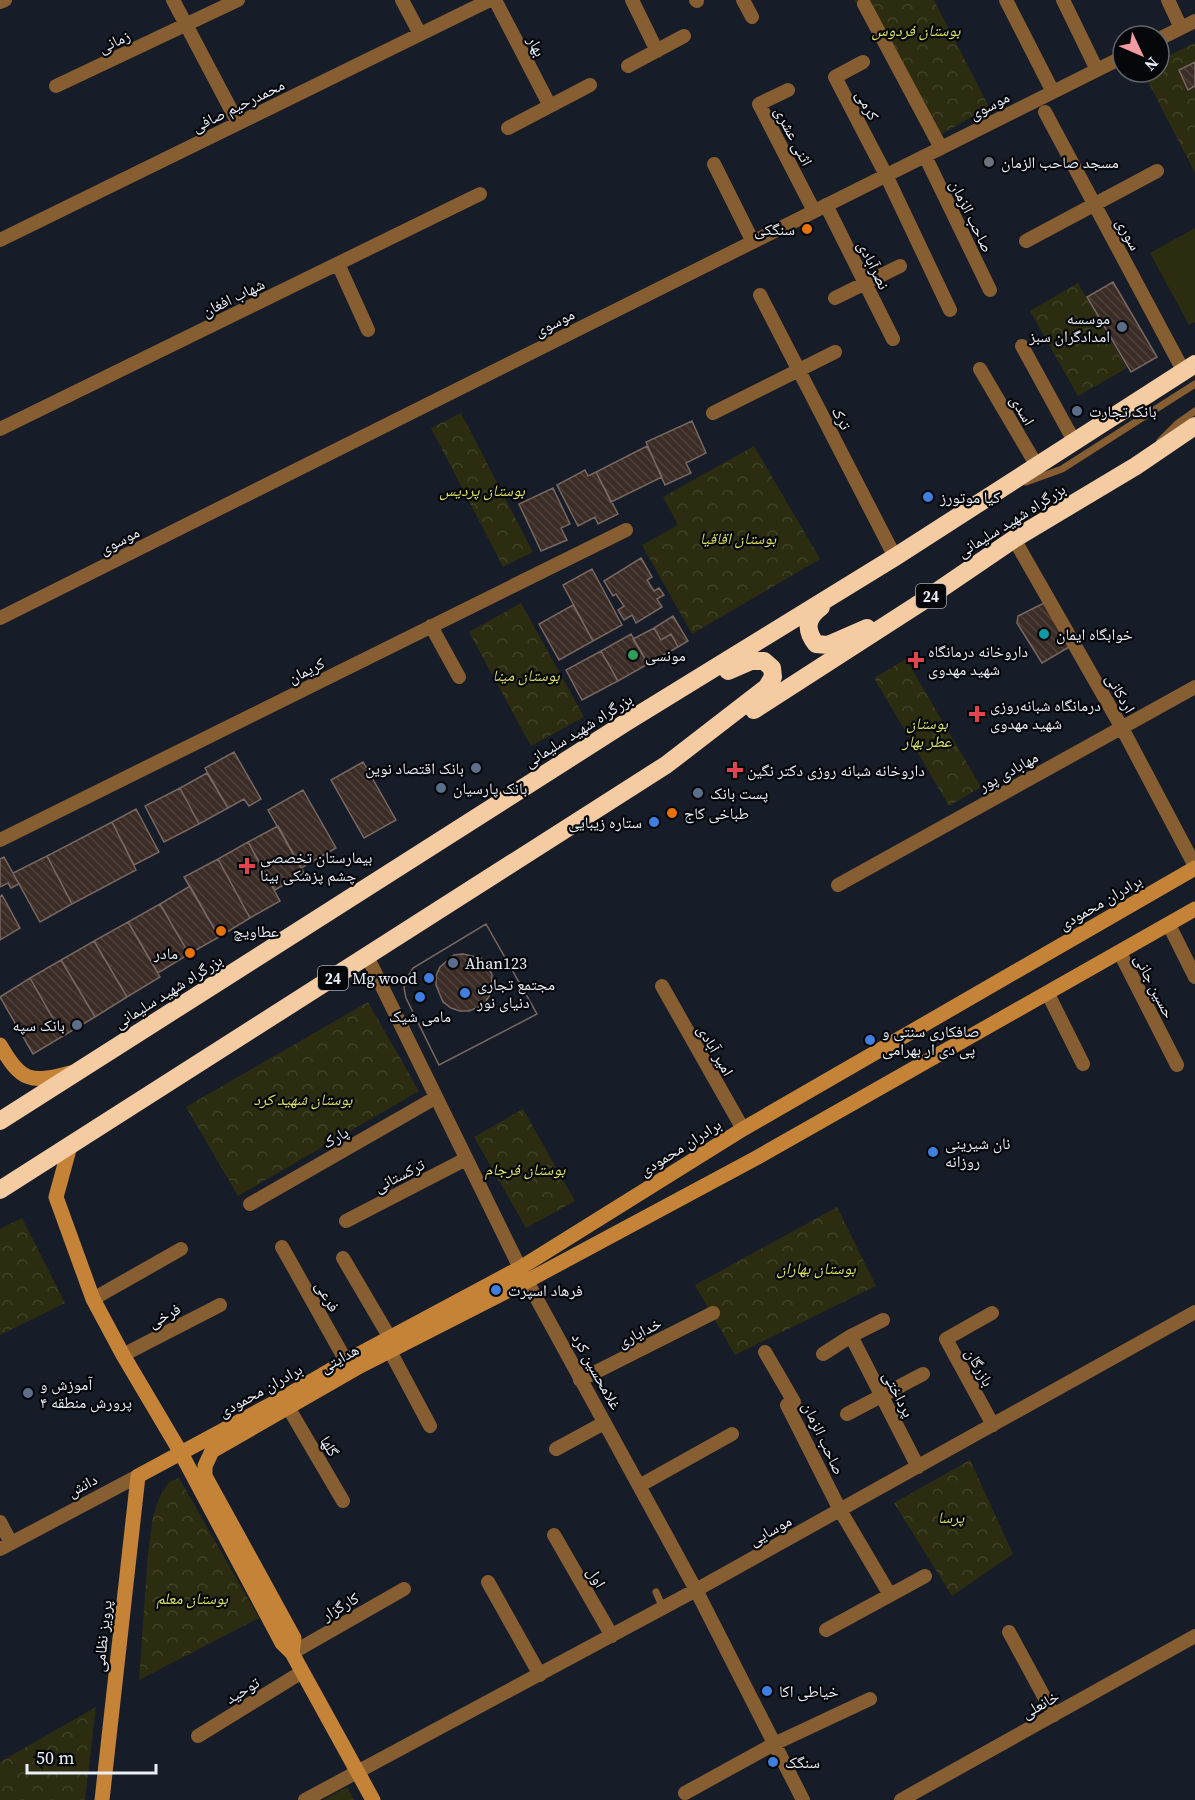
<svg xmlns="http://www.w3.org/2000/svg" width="1195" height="1800" viewBox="0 0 1195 1800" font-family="'Source Serif 4','Noto Naskh Arabic',serif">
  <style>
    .grass { fill: #2c2d10 }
    .park { fill: url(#park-crowns) }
    .building { fill: url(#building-back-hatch); stroke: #796861; stroke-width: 1.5; fill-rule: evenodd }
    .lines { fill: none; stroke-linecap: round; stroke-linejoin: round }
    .lane { stroke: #875e32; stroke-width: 7 }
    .street { stroke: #875e32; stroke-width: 14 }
    .secondary { stroke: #c58337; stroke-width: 15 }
    .highway { stroke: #f5cba2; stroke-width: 18 }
    .worship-dot { fill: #6b7280; stroke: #05070b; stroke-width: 2 }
    .food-dot { fill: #e8710a; stroke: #05070b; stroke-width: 2 }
    .service-dot { fill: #5c6f8a; stroke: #05070b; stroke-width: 2 }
    .shop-dot { fill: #3f7fe0; stroke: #05070b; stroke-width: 2 }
    .culture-dot { fill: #0f9aa8; stroke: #05070b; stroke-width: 2 }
    .leisure-dot { fill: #2e9e5b; stroke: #05070b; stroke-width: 2 }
    .health-dot { fill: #e0444e; stroke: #05070b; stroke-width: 2 }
    .labels { text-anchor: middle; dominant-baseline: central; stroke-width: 4.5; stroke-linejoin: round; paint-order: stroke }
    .shield { fill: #05070b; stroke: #a5a9b0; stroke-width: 1.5 }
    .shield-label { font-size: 15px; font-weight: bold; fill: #eaeff7 }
    .park-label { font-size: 16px; font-style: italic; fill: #dee263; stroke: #05070b }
    .street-label { font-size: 16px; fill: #eaeff7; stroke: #05070b }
    .poi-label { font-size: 16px; fill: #eaeff7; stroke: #05070b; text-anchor: start }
  </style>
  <defs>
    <pattern id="park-crowns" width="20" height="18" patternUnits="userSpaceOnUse" patternTransform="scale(1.5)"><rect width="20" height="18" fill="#2c2d10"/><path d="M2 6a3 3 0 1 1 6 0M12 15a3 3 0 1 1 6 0" fill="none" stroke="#404228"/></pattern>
    <pattern id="building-back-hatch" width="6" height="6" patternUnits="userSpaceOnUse" patternTransform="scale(1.5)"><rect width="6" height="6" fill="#3b2c26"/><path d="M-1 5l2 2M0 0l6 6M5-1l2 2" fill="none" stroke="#4e413c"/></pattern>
  </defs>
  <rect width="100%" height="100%" fill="#161c28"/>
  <path class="grass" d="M1195,228V322L1189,325L1150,253Z"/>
  <path class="park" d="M854,0H934L989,107L940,135L866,1L857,6Z
    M1195,43V173L1143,72H1159V60Z
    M1078,283L1127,368L1078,396L1030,311Z
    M461,413L533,552L503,567L431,428Z
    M754,446L820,559L692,634L642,545L678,525L663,497Z
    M521,603L584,717L531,746L469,632Z
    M906,659L981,787L949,806L874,678Z
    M368,1002L419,1091L238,1196L186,1107Z
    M523,1109L575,1201L526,1228L474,1137Z
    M837,1207L876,1286L735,1355L695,1285Z
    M22,1218L65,1303L0,1335V1229Z
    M970,1460L1013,1554L952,1596L894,1503Z
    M179,1478L259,1618L139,1680L148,1554L153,1516L160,1496L169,1482Z
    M96,1707L85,1800H0V1762Z
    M347,1787L354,1800H323Z"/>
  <path class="building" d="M1195,62V86L1188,90L1179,70Z
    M1113,282L1157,357L1131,372L1087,297Z
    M692,421L706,453L686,463L691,473L665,485L646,442Z
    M647,446L662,477L611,502L596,472Z
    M585,470L588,476L596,472L618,514L598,524L595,517L578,526L557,485Z
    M553,488L570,524L561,528L567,540L541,551L519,504Z
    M641,558L652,577L647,580L654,591L659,588L664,595L657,599L662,607L636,623L632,615L624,620L618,610L624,606L616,594L613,596L604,581Z
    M592,569L622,625L593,641L563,585Z
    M1046,602L1071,646L1042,663L1017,623L1018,616Z
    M573,605L593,641L559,660L539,624Z
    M673,616L688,641L678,647L671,634L661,640L654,628Z
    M654,628L661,640L671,634L678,647L648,664L633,639Z
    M631,634L648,664L618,681L601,651Z
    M601,651L618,681L582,700L566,670Z
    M234,752L261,799L249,806L244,799L228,808L205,768Z
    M363,762L396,820L364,838L331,780Z
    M207,773L228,808L199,824L180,788Z
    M180,788L199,824L164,842L145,806Z
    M303,790L336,848L301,868L268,810Z
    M136,809L159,852L134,865L112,822Z
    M112,822L136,870L72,904L47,856Z
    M278,826L304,873L275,890L248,842Z
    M248,842L280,901L250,918L218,859Z
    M47,856L72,904L40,922L13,873Z
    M4,857L19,884L11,888L8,883L0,887V859Z
    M218,859L250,918L219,937L184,877Z
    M190,886L219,937L189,954L160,904Z
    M2,895L20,928L0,940V897Z
    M160,904L189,954L158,973L128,922Z
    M128,922L160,977L127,997L94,941Z
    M486,924L537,1014L439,1065L406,998L404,988L407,978L413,968ZM463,954L481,958L492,974L491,993L486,1001L479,1007L469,1011H460L451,1008L443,1002L436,985V976L440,967L454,955Z
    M486,924L537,1014L439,1065L406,998L404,988L407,978L413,968Z
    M94,941L127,997L95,1017L61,960Z
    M61,960L95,1017L63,1036L30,978Z
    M30,978L63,1036L33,1054L0,997Z"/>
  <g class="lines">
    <path class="lane" d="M1160,441L1178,423L1195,411
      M1026,482L1062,469L1195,384
      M656,1592L663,1608"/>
    <path class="street" d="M173,0L238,123
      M402,0L420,34
      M495,0L550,106
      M632,0L657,51
      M696,0L697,1
      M743,0L752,17
      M1006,0L1053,92
      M1063,0L1097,70
      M1168,0L1181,28
      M0,2L5,0
      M864,4L941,148
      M1159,39L1195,21
      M863,62L835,77L886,175L950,310
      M628,66L684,36
      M56,86L238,0
      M788,90L759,104L814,211
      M1045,112L1184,372
      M508,128L590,85
      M925,156L990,290
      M714,164L753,242
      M826,205L893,339
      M0,240L490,0
      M1026,241L1157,171
      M338,264L368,330
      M760,295L895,557
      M835,298L900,266
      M1022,346L1074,441
      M980,369L1037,466
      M713,413L835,352
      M0,429L480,194
      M1014,539L1122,728L1195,866
      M0,618L1123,57
      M431,626L459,677
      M0,840L626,530
      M838,885L1195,687
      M1169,925L1195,977
      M1120,953L1177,1065
      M367,956L520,1268
      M662,986L743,1129
      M1048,994L1083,1064
      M250,1204L435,1098
      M346,1221L466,1159
      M282,1247L346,1361
      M343,1258L390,1338
      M527,1281L696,1590L803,1800
      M93,1299L181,1249
      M992,1313L946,1339L993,1425
      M851,1336L918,1467
      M390,1351L430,1426
      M765,1352L794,1402L787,1405L840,1510L890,1595
      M823,1354L851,1336L883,1320
      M123,1355L220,1305
      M580,1380L713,1313
      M288,1407L343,1501
      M847,1414L923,1374
      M556,1449L604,1423
      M639,1486L732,1434
      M0,1522L11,1543
      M554,1535L612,1636
      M0,1549L138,1476
      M488,1582L540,1675
      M826,1630L925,1576
      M1009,1632L1054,1715
      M292,1653L404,1589
      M198,1736L302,1672
      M685,1793L774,1744L870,1699
      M305,1800L696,1590L1195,1312
      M901,1800L1195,1636"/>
    <path class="secondary" d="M0,1045C21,1081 30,1084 70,1073
      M70,1146L56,1197L93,1299L123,1355L181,1453L282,1643L292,1653L373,1800
      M292,1653L294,1638L205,1476V1466L212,1451L360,1366L527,1281L758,1157L1195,909
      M102,1800L138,1476L283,1398L346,1361L520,1268L743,1129L1195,868"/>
    <path class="highway" d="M821,607C806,618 805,630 816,644L828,645L867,628
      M754,710L920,603L1014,539L1136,466L1195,426
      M0,1121L625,723L895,557L1195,364
      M0,1190L666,765L767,687L773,677L772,668L764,661H751L728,671"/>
  </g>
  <circle class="worship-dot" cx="989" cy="162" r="6"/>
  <g class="food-dot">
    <circle cx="807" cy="229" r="6"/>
    <circle cx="672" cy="813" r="6"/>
    <circle cx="221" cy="931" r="6"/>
    <circle cx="190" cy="953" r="6"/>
  </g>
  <g class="service-dot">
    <circle cx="1122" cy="327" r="6"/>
    <circle cx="1077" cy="411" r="6"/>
    <circle cx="476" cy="768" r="6"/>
    <circle cx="441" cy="788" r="6"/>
    <circle cx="698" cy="793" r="6"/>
    <circle cx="453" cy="963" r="6"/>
    <circle cx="77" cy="1025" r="6"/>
    <circle cx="28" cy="1393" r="6"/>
  </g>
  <g class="shop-dot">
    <circle cx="928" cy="497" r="6"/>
    <circle cx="654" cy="822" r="6"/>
    <circle cx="429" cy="978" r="6"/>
    <circle cx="465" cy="993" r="6"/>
    <circle cx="420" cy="997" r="6"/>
    <circle cx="870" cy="1040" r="6"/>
    <circle cx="933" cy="1152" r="6"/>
    <circle cx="496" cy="1290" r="6"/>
    <circle cx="767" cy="1691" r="6"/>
    <circle cx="773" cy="1762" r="6"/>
  </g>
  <circle class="culture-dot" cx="1044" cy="634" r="6"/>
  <circle class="leisure-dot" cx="633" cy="655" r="6"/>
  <g class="health-dot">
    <path d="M913 651h6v6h6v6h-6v6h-6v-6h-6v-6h6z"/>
    <path d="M974 705h6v6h6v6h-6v6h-6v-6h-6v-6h6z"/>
    <path d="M732 761h6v6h6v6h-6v6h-6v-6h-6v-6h6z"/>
    <path d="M244 857h6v6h6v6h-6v6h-6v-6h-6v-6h6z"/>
  </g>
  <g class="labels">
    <g class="shield">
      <rect x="916" y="584" width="30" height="24" rx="4.5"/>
      <rect x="318" y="966" width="30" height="24" rx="4.5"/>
    </g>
    <g class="shield-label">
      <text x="931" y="596">24</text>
      <text x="333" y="978">24</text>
    </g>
    <g class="park-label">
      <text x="916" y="30">بوستان فردوس</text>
      <text x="482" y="490">بوستان پردیس</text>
      <text x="738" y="538">بوستان اقاقیا</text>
      <text x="526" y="675">بوستان مینا</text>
      <text x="927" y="723">بوستان<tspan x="927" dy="18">عطر بهار</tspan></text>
      <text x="303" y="1099">بوستان شهید کرد</text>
      <text x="525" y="1169">بوستان فرجام</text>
      <text x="816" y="1268">بوستان بهاران</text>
      <text x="951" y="1517">پرسا</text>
      <text x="192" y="1598">بوستان معلم</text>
    </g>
    <g class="street-label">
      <text transform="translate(114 41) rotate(-25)">زمانی</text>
      <text transform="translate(537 46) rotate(63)">بهار</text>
      <text transform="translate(238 105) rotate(-26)">محمدرحیم صافی</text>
      <text transform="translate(868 105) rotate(63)">کرمی</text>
      <text transform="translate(989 105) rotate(-27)">موسوی</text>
      <text transform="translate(794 136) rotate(63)">اثنی عشری</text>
      <text transform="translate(972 216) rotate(64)">صاحب الزمان</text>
      <text transform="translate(1129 234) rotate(62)">سوری</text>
      <text transform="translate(874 265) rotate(64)">نصرآبادی</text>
      <text transform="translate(233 297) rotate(-26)">شهاب افغان</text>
      <text transform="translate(554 322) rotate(-27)">موسوی</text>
      <text transform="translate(1023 410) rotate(60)">اسدی</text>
      <text transform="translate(842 418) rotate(63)">ترک</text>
      <text transform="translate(1011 520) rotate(-32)">بزرگراه شهید سلیمانی</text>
      <text transform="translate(119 540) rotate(-27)">موسوی</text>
      <text transform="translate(306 670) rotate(-26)">کریمان</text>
      <text transform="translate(1121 693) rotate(60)">اردکانی</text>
      <text transform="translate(578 730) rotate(-32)">بزرگراه شهید سلیمانی</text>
      <text transform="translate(1008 771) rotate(-29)">مهابادی پور</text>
      <text transform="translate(1100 902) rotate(-30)">برادران محمودی</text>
      <text transform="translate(1155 986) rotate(63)">حسین جانی</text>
      <text transform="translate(168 991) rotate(-32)">بزرگراه شهید سلیمانی</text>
      <text transform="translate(716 1050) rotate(60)">امیر آبادی</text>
      <text transform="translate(335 1137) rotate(-30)">پارک</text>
      <text transform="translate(680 1147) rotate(-32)">برادران محمودی</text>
      <text transform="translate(399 1175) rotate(-27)">ترکستانی</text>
      <text transform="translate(328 1296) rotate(61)">فرعی</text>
      <text transform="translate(164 1315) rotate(-28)">فرخی</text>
      <text transform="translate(639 1332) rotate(-27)">خدایاری</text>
      <text transform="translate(339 1358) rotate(-29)">هدایتی</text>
      <text transform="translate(980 1367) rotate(61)">بازرگان</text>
      <text transform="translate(597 1371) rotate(61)">غلامحسین کرد</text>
      <text transform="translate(260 1390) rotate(-29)">برادران محمودی</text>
      <text transform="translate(899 1394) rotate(63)">پرداختی</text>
      <text transform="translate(824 1438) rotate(65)">صاحب الزمان</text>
      <text transform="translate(330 1446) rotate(60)">گلها</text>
      <text transform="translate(82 1485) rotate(-28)">دانش</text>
      <text transform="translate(770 1530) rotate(-29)">موسایی</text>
      <text transform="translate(597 1577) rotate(60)">اول</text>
      <text transform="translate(340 1606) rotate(-30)">کارگزار</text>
      <text transform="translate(102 1636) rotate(-84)">پرویز نظامی</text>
      <text transform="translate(242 1690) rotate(-31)">توحید</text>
      <text transform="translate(1040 1704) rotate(-29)">خانعلی</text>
    </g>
    <g class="poi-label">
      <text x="1001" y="162">مسجد صاحب الزمان</text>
      <text x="795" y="229" text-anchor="end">سنگکی</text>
      <text x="1110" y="318" text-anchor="end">موسسه<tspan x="1110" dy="18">امدادگران سبز</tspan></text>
      <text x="1089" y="411">بانک تجارت</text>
      <text x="940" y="497">کیا موتورز</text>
      <text x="1056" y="634">خوابگاه ایمان</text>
      <text x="928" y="651">داروخانه درمانگاه<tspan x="928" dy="18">شهید مهدوی</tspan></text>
      <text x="645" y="655">مونسی</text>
      <text x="990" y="705">درمانگاه شبانه‌روزی<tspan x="990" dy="18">شهید مهدوی</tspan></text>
      <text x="464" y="768" text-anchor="end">بانک اقتصاد نوین</text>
      <text x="747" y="770">داروخانه شبانه روزی دکتر نگین</text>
      <text x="453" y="788">بانک پارسیان</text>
      <text x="710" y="793">پست بانک</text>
      <text x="684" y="813">طباخی کاج</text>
      <text x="642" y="822" text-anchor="end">ستاره زیبایی</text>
      <text x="260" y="857">بیمارستان تخصصی<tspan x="260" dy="18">چشم پزشکی بینا</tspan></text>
      <text x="233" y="931">عطاویچ</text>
      <text x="178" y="953" text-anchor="end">مادر</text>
      <text x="465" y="963">Ahan123</text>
      <text x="417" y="978" text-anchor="end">Mg wood</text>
      <text x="477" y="984">مجتمع تجاری<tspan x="477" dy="18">دنیای نور</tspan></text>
      <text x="420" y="1016" text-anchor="middle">مامی شیک</text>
      <text x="65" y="1025" text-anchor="end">بانک سپه</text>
      <text x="882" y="1031">صافکاری سنتی و<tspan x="882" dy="18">پی دی ار بهرامی</tspan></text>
      <text x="945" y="1143">نان شیرینی<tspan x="945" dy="18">روزانه</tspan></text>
      <text x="508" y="1290">فرهاد اسپرت</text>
      <text x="40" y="1384">آموزش و<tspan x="40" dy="18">پرورش منطقه ۴</tspan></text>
      <text x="779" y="1691">خیاطی اکا</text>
      <text x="785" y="1762">سنگک</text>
    </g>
  </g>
  <g transform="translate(1141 54) rotate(134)"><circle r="28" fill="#05070b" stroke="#616469" stroke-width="1.5"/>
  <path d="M0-4.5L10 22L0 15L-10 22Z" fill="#f49aa1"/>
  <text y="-9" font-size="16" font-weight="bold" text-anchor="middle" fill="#eaeff7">N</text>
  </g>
  <path d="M27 1764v9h129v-9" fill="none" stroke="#eaeff7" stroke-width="3"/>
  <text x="36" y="1764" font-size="18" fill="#eaeff7" stroke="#05070b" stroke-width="4.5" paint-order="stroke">50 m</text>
</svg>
